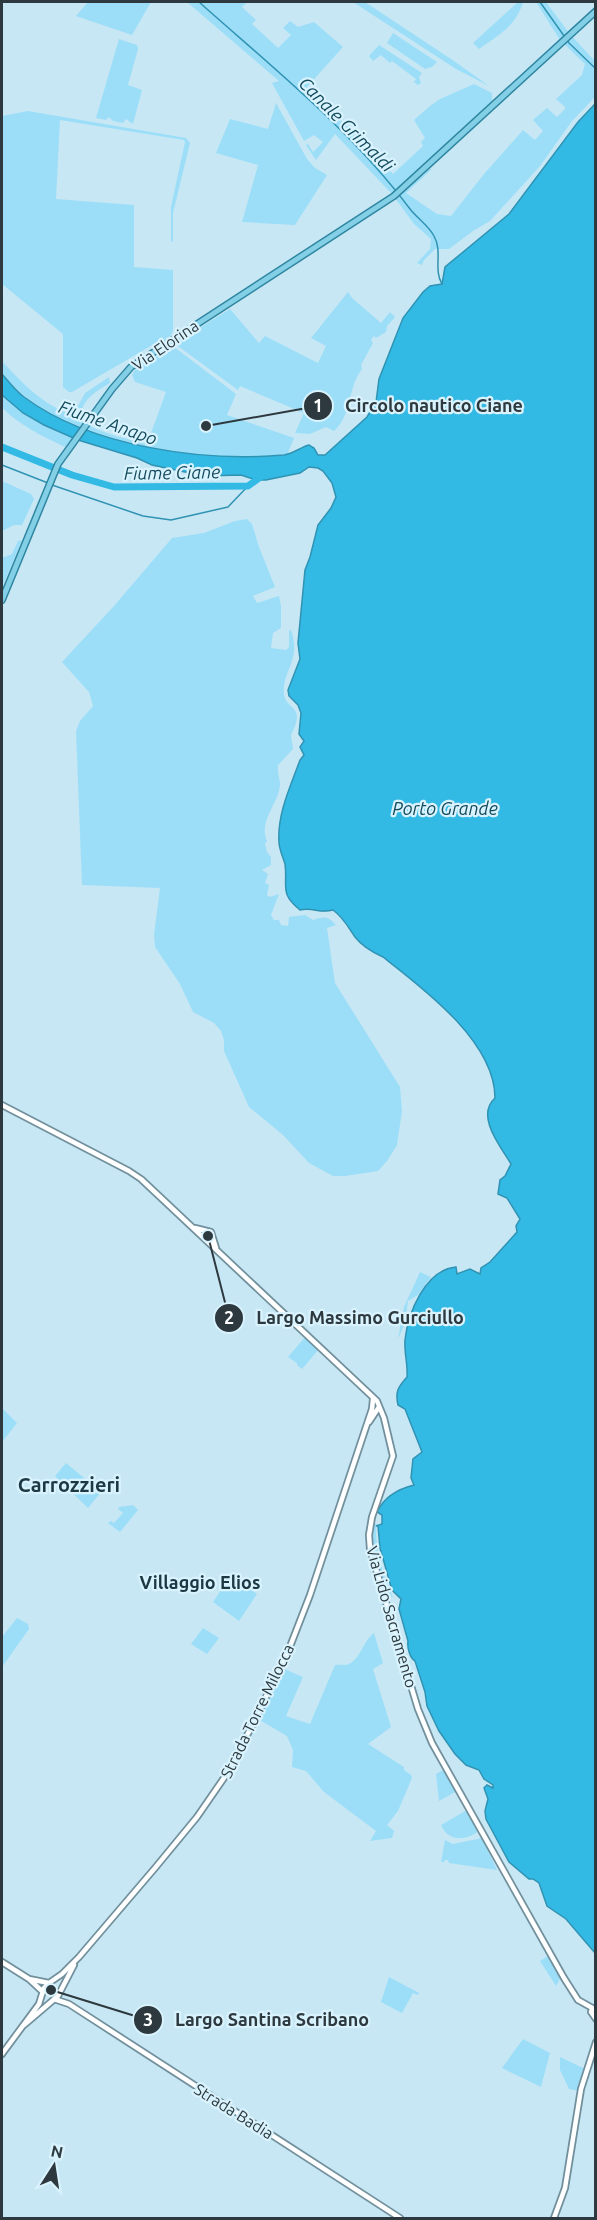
<svg xmlns="http://www.w3.org/2000/svg" width="597" height="2220" viewBox="0 0 597 2220" font-family="Ubuntu,sans-serif">
  <style>
    .green { fill: #9cdef8 }
    .water { fill: #32bae5; stroke: #3093b3; stroke-width: 1.5 }
    .lines { fill: none; stroke-linecap: round; stroke-linejoin: round }
    .stream { stroke: #3093b3; stroke-width: 1.5 }
    .river { stroke: #32bae5; stroke-width: 7 }
    .minor-casing { stroke: #72909c; stroke-width: 8 }
    .major-casing { stroke: #2f86a1; stroke-width: 8 }
    .minor { stroke: #fff; stroke-width: 4.5 }
    .major { stroke: #83cfe6; stroke-width: 5 }
    .labels { text-anchor: middle; dominant-baseline: central; stroke-width: 4.5; stroke-linejoin: round; paint-order: stroke }
    .street-label { font-size: 16px; fill: #2d393e; stroke: #d9f3fe }
    .water-label { font-size: 18px; font-style: italic; fill: #134a5c; stroke: #d9f3fe }
    .neighbourhood-label { font-size: 18px; font-weight: bold; fill: #1c3842; stroke: #d9f3fe }
    .quarter-label { font-size: 20px; font-weight: bold; fill: #1c3842; stroke: #d9f3fe }
    .leader { fill: none; stroke: #2d393e; stroke-width: 2 }
    .callout-dot { fill: #2d393e; stroke: #d9f3fe; stroke-width: 2 }
    .mark-label { font-size: 18px; text-anchor: middle; font-weight: bold; fill: #fff }
    .callout-label { font-size: 18px; text-anchor: middle; font-weight: bold; fill: #2d393e; stroke: #d9f3fe; stroke-width: 4.5; stroke-linejoin: round; paint-order: stroke }
  </style>
  <rect width="100%" height="100%" fill="#c7e7f4"/>
  <path class="green" d="M88,2H151L132,35L76,16Z
    M187,2H247L242,7L256,20L252,24L278,48L291,35L283,28L290,21L298,27L314,22L343,47L307,87L352,131L393,174L423,146L421,142L425,138L414,120L430,106L440,99L474,84L492,93V103L404,191L430,169H432L406,193L437,214L451,216L484,174L523,130L535,140L543,131L533,120L547,108L557,117L565,109V107L556,99L582,75L585,64L560,40L536,2H546L569,33L593,59L595,57V97L572,121L540,166L490,221L473,231L449,249H435L424,260L422,265L417,263L430,249L431,239L414,224L392,194L335,134L316,160L306,145L308,144L313,152L323,142L314,135L304,141L272,83L279,81Z
    M353,2H365L454,61L489,86L456,69Z
    M518,2H523C516,26 498,36 479,49L473,43Z
    M393,33L437,62L432,67L425,69L387,43Z
    M119,39L137,45L138,49L128,85L142,90L133,124L126,119L123,123L113,121L109,117L106,120L96,118Z
    M379,45L422,73L419,77L421,83L418,85L414,82L416,79L392,61L390,63L381,55L373,61L369,56Z
    M276,103L307,159L315,168L327,175L295,225L242,222L258,165L216,153L230,119L268,129Z
    M28,111L186,138L190,143L173,213V241L171,242V207L185,142L184,140L60,120L56,199L134,205V267L173,270V330C171,340 163,341 154,344L72,392H69L63,387V334L2,284V116Z
    M348,292L352,298L381,323L390,312L395,317L387,326L386,332L376,338L374,336L371,340L373,343L361,365L362,369C347,388 353,414 334,431L326,427L310,434L295,433L304,413L240,386L238,390L175,344L191,334H197L198,329L230,309L259,343L265,336L318,363L326,346L311,338Z
    M173,346L236,394L227,415L294,438L287,455C268,455 250,457 232,458C181,458 100,440 55,417C34,406 18,391 2,374V361C22,383 44,406 73,415L85,393L109,377L110,383C95,392 81,400 80,419C94,432 128,439 147,444L166,392L135,382L132,375L134,371Z
    M2,395L31,418L73,438L65,447C44,437 17,424 2,407Z
    M2,481L31,494L34,499L22,525H14L2,531Z
    M247,519L252,524L259,547L275,587L253,596L257,603L279,596L281,606V628L273,633L271,648L286,650L289,647V631L291,630C302,661 281,672 284,694C286,711 307,704 291,735L293,749L278,765C277,773 280,778 280,785C279,803 258,821 267,841L265,844L267,852L271,857V865L262,870L268,874L265,883L269,885L267,895L270,897L279,894L271,915L274,920H279L281,925L288,926L289,917L305,915L313,920C324,916 328,916 336,925L327,928L335,983L400,1087L402,1111L397,1145L387,1161L378,1171L345,1176H333L309,1163L283,1135L249,1107L224,1051V1040L221,1031L214,1023L193,1012L180,984L155,947L154,935L160,888L82,885L76,731L80,721L93,706L89,692L62,662L114,606L172,538L204,533L235,521Z
    M22,540L4,583L2,582V558L12,554L18,541Z
    M420,1272L431,1277L418,1295L408,1301L405,1323L398,1339L404,1307Z
    M306,1336L319,1349L302,1369L297,1365V1363L288,1357Z
    M2,1408L17,1423L2,1442Z
    M66,1463L101,1492L88,1508L55,1476Z
    M133,1505L138,1510L120,1532L108,1523L111,1521L114,1523L123,1513L118,1509L119,1507Z
    M373,1524H377C373,1542 384,1581 393,1597H385C378,1572 370,1549 373,1524Z
    M231,1575L257,1594L239,1621L213,1602Z
    M17,1618L28,1624L29,1629L2,1667V1637Z
    M203,1628L219,1638L207,1654L191,1644Z
    M374,1633L383,1663L373,1669L391,1727L368,1744L404,1767V1770L411,1775L412,1778L398,1811L387,1825L394,1831L392,1838L370,1841L376,1831L324,1792L306,1771L292,1767L293,1750L287,1736L258,1719L282,1668L303,1677L286,1716L310,1724L335,1665C340,1664 344,1666 349,1664C361,1658 363,1641 374,1633Z
    M445,1769L457,1791L439,1801L436,1774Z
    M467,1810L479,1831C466,1841 448,1842 441,1825Z
    M482,1838L497,1870L449,1863L448,1860H445L444,1862H441L445,1840L453,1844Z
    M548,1956L561,1977L556,1986L540,1961Z
    M389,1977L419,1993L418,1995L413,1993L402,2013L381,2002Z
    M523,2039L550,2053L541,2087L502,2068Z
    M560,2057L585,2069L579,2091L569,2089L560,2070Z"/>
  <path class="water" d="M595,104V1953L566,1919L547,1906L539,1883L533,1879H529L509,1862L486,1819L485,1811L488,1799L484,1788L487,1785L493,1788V1785L484,1779L479,1770L466,1765L455,1754L439,1731L427,1706L425,1692L415,1661C410,1658 407,1648 408,1641L399,1609L401,1599L392,1590L380,1548L378,1526H376L382,1524V1515L377,1512C384,1497 398,1489 414,1485L411,1478L413,1459L422,1452L405,1409L398,1405C395,1392 398,1387 407,1377C408,1365 404,1352 405,1340C408,1313 425,1270 456,1267L457,1274L470,1269L480,1274L481,1268L490,1262L517,1232L516,1226L520,1219L507,1198L498,1194L500,1180L505,1176L511,1164C501,1147 475,1116 495,1098C495,1042 424,989 383,957C374,953 362,946 355,937C348,927 344,918 333,910C320,914 313,907 300,910C279,893 288,887 285,864C283,857 279,849 279,842C277,814 291,785 300,760L304,755L300,747L304,741L299,734L301,713L298,705L289,696L288,690L300,659L298,643L305,570L310,557L318,525L331,508L336,497L332,483L323,471L318,468L309,467L300,473L266,480H256L241,475L204,476L152,465L137,458L78,440L44,425L23,413L2,395V374C9,382 16,391 24,397C91,447 203,462 284,455C293,454 301,447 309,445L314,448L318,455H325L367,417L376,402L379,379L403,318L423,292L430,286L442,284L445,267L509,214L578,122Z"/>
  <g class="lines">
    <path class="stream" d="M199,2C272,67 351,130 410,209C417,218 429,226 434,236C443,252 433,269 442,284
      M540,2L569,43L596,69
      M2,465L48,483
      M52,485L143,516L171,520L228,507L248,486"/>
    <path class="river" d="M2,447L72,475L114,487L248,486L262,476"/>
    <defs>
      <path id="minor" d="M2,1105L129,1171L141,1179L377,1401L384,1418L393,1456L372,1517L369,1535L370,1549L418,1709L432,1743L564,1978L578,2000L596,2010
        M195,1228L211,1232L216,1248
        M369,1422L379,1407
        M2,1962L29,1979L43,1992
        M29,1979L49,1983L62,1974L79,1957L155,1868L197,1817L226,1775L255,1720L291,1644L310,1595L372,1409L373,1399
        M54,1999L69,2004L400,2218
        M592,2009L591,2012L596,2019
        M24,2025L58,1996L74,1965
        M2,2054L39,2004L44,1988L49,1983
        M554,2218L565,2188L581,2089L596,2042"/>
      <path id="major" d="M2,600L58,464L112,389L131,367L394,196L596,11"/>
    </defs>
    <use href="#minor" class="minor-casing"/>
    <use href="#major" class="major-casing"/>
    <use href="#minor" class="minor"/>
    <use href="#major" class="major"/>
  </g>
  <g class="labels">
    <g class="street-label">
      <text transform="translate(165 345) rotate(-34)">Via Elorina</text>
      <text transform="translate(392 1617) rotate(74)">Via Lido Sacramento</text>
      <text transform="translate(257 1711) rotate(-64)">Strada Torre Milocca</text>
      <text transform="translate(234 2111) rotate(32)">Strada Badia</text>
    </g>
    <g class="water-label">
      <text transform="translate(347 124) rotate(45)">Canale Grimaldi</text>
      <text transform="translate(108 422) rotate(19)">Fiume Anapo</text>
      <text transform="translate(172 472) rotate(-1)">Fiume Ciane</text>
      <text x="445" y="808">Porto Grande</text>
    </g>
    <g class="neighbourhood-label">
      <text x="200" y="1582">Villaggio Elios</text>
    </g>
    <g class="quarter-label">
      <text x="69" y="1484">Carrozzieri</text>
    </g>
  </g>
  <path class="leader" d="M206 426L318 406M208 1236L229 1318M51 1990L148 2020"/>
  <g class="callout-dot">
    <circle cx="206" cy="426" r="6"/>
    <circle cx="208" cy="1236" r="6"/>
    <circle cx="51" cy="1990" r="6"/>
    <circle cx="318" cy="406" r="15"/>
    <circle cx="229" cy="1318" r="15"/>
    <circle cx="148" cy="2020" r="15"/>
  </g>
  <g class="mark-label">
    <text x="318" y="412">1</text>
    <text x="229" y="1324">2</text>
    <text x="148" y="2026">3</text>
  </g>
  <g class="callout-label">
    <text x="434" y="412">Circolo nautico Ciane</text>
    <text x="360" y="1324">Largo Massimo Gurciullo</text>
    <text x="272" y="2026">Largo Santina Scribano</text>
  </g>
  <rect width="597" height="2220" fill="none" stroke="#2d393e" stroke-width="6"/>
  <g transform="translate(54 2166) rotate(12)" stroke="#d9f3fe" stroke-width="4.5" paint-order="stroke">
  <path d="M0-4.5L10 22L0 15L-10 22Z" fill="#2d393e"/>
  <text y="-9" font-size="16" font-weight="bold" text-anchor="middle" fill="#2d393e">N</text>
  </g>
</svg>
